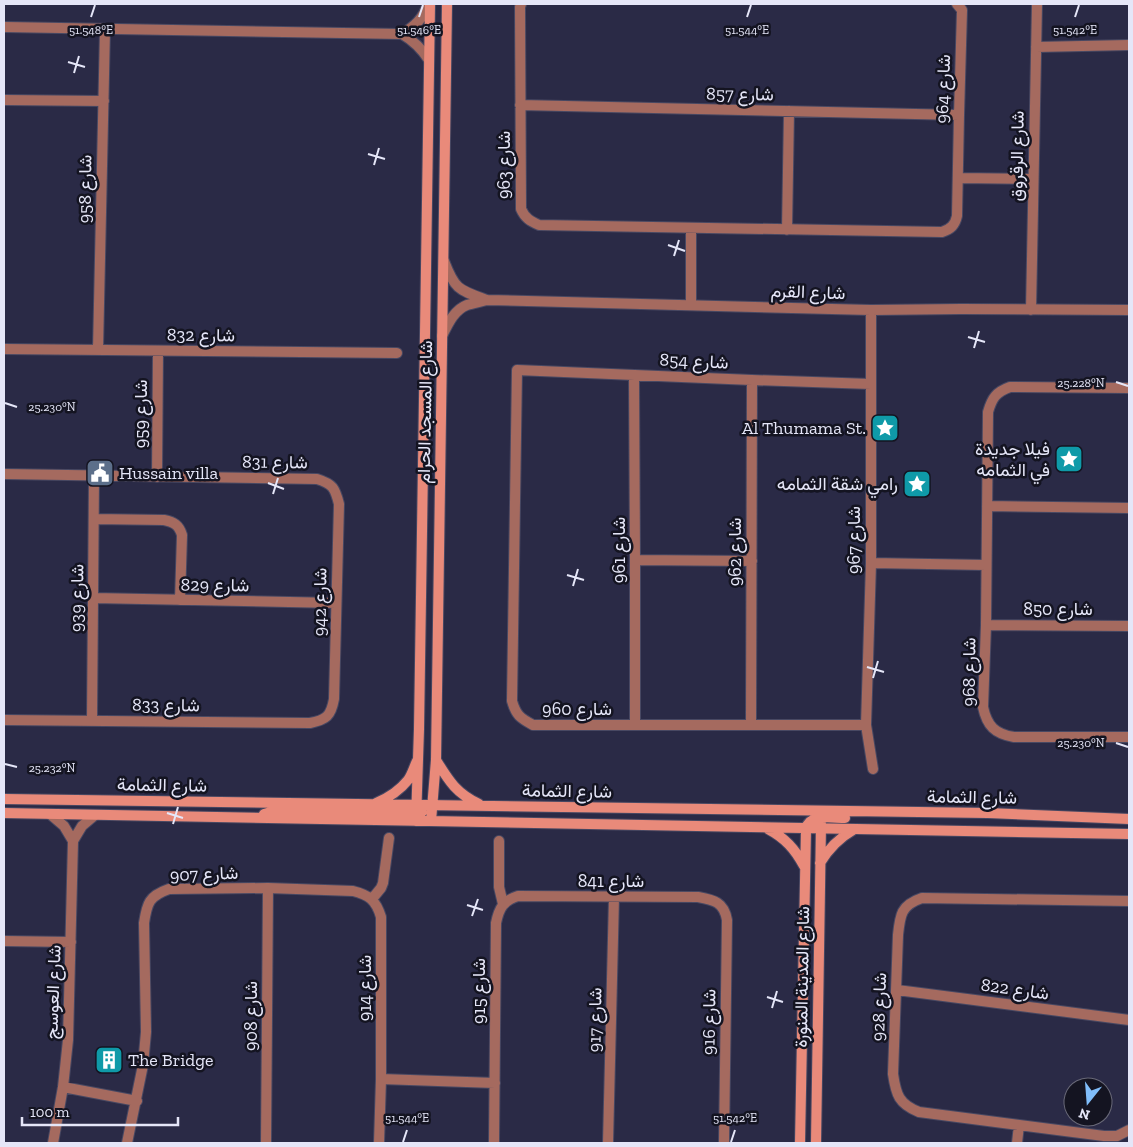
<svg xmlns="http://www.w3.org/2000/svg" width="1133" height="1147" viewBox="0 0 1133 1147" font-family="'Zilla Slab',Vazirmatn,serif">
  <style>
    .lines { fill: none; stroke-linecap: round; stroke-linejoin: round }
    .street-casing { stroke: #484862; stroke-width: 12 }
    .secondary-casing { stroke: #484862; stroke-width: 12 }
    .street { stroke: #a56a5f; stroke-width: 10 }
    .secondary { stroke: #e98a7a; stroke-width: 10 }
    .ticks { fill: none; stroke: #e5e6f8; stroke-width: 2 }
    .labels { text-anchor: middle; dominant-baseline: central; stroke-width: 5; stroke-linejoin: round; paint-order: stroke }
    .street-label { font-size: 18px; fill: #e5e6f8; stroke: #141421 }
    .poi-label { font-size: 18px; fill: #e5e6f8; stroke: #141421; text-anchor: end }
    .ticks-label { font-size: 12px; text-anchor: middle; fill: #e5e6f8; stroke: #141421; stroke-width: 5; stroke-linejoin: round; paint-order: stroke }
  </style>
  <rect width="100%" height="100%" fill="#2a2a46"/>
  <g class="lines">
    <defs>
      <path id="street" d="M521,4L520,7L521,209C525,218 530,221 539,225L942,232C951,229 955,225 957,216L959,115L962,10L957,4
        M4,27L402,34C414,41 422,49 429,60
        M402,34C415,26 423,19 428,4
        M1036,47L1129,45
        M4,100L104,101
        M520,105L959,115
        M958,178L1033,179
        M787,230L789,111
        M444,261C455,290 459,290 487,300
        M691,305V228
        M871,310V563L866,725L873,769
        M1031,310L1037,4
        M442,336C448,324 454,310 467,305C473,303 480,302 487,300L871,310L961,309L1129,310
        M4,349L397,353
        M98,350L105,29
        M634,375L635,560V725
        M1129,388L1010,387C996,392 992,398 988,412L986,625L983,707C987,726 995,734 1014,737H1129
        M4,474L317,479C333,484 335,488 339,504L334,699C331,716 326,720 310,723L4,720
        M157,477L158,351
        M987,506L1129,508
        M94,519L164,520C174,522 179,525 182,535L180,600
        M635,560L752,561
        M871,563L986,565
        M93,598L336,603
        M986,625L1129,626
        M92,721L94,476
        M751,725L752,380
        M866,725H533C520,718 516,715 512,701L517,370L752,380L871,384
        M50,814L64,826L73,841L68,1040L63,1087L53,1143
        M73,841L82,826L95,815
        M499,841V887L503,904
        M372,899L381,888L383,883L389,838
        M1129,901L922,898C901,905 900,915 898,935L893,1074C896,1095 899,1104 919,1112L1104,1136H1117L1129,1130
        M4,941L71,942
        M897,990L1129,1020
        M381,1079L495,1083
        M63,1087L137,1101
        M127,1143L143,1065L146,1032L144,923C147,903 149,896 169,889L268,888L353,891C369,895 376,900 381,917V1079L379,1143
        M266,1143L268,888
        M494,1143L496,923C499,908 503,901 518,896L698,897C714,900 724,902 727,920L724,1143
        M608,1143L614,897
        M1017,1143L1019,1125"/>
      <path id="secondary" d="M436,760C449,781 456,793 479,804
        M4,799L988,813L1129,819
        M376,803C388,798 400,790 408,780C412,775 414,767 417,761
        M4,813L1129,834
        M264,814L274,811H283L401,813L422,812
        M416,821L419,729L430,4
        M431,821L436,760L447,4
        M768,829C785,838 795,849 804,866
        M820,863C829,848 839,838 853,830
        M800,1143L806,829C809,813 832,818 845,818
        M816,1143L821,824"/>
    </defs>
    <use href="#street" class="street-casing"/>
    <use href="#secondary" class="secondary-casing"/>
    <use href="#street" class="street"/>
    <use href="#secondary" class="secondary"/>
  </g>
  <path class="ticks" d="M91,17L95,5M419,17L423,5M747,17L751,5M1075,17L1079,5M68,62L85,67M74,73L79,56M368,154L385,159M374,165L379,148M668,245L685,251M674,256L679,240M968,337L985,342M974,348L979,331M1116,382L1128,386M5,403L17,407M268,483L284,489M273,494L278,478M567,575L584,580M573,586L578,569M867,667L884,672M873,678L878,661M1116,743L1128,747M5,764L17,767M167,813L183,818M173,824L178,807M467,905L483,910M472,916L478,899M767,997L783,1002M772,1008L777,991M403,1142L407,1130M731,1142L735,1130"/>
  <defs>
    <symbol id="sight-square" viewBox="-11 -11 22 22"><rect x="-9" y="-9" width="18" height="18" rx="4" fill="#0f9aa8" stroke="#141421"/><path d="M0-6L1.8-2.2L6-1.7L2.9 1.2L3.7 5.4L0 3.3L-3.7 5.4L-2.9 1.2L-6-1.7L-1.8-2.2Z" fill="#fff"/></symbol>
    <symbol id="civic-square" viewBox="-11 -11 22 22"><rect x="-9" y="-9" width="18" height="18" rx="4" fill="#5c6f8a" stroke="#141421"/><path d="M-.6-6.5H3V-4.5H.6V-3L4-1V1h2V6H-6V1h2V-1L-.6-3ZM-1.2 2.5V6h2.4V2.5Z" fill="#fff"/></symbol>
    <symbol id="building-square" viewBox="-11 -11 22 22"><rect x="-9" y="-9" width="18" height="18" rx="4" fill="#0f9aa8" stroke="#141421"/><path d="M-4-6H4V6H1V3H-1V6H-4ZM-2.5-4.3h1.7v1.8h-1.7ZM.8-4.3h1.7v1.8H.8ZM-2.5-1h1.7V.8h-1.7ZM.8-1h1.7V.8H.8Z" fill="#fff"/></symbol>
  </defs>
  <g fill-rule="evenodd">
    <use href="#sight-square" x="869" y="412" width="32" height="32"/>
    <use href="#sight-square" x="1053" y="443" width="32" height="32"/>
    <use href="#civic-square" x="84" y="457" width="32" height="32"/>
    <use href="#sight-square" x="901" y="468" width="32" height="32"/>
    <use href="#building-square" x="93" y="1044" width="32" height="32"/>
  </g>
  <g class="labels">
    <g class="street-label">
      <text transform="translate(943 89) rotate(-88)">شارع 964</text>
      <text transform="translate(740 94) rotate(1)">شارع 857</text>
      <text transform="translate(1017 156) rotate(-89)">شارع الرقروق</text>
      <text transform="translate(504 165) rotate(-90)">شارع 963</text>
      <text transform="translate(85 189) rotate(-89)">شارع 958</text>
      <text transform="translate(808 292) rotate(2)">شارع القرم</text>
      <text transform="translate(201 335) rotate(1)">شارع 832</text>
      <text transform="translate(694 361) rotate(3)">شارع 854</text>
      <text transform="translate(425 412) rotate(-89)">شارع المسجد الحرام</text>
      <text transform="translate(141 414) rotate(-90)">شارع 959</text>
      <text transform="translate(275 462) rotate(1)">شارع 831</text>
      <text transform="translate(854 540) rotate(-90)">شارع 967</text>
      <text transform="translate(619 550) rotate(-90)">شارع 961</text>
      <text transform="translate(735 552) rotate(-90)">شارع 962</text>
      <text transform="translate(215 585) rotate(1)">شارع 829</text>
      <text transform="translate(77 598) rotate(-89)">شارع 939</text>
      <text transform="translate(320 602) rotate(-89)">شارع 942</text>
      <text x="1058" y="609">شارع 850</text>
      <text transform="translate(969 672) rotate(-89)">شارع 968</text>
      <text transform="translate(166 705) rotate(1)">شارع 833</text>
      <text x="577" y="709">شارع 960</text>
      <text transform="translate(162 785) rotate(1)">شارع الثمامة</text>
      <text transform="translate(567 791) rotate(1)">شارع الثمامة</text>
      <text transform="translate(972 797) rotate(1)">شارع الثمامة</text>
      <text transform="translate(204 874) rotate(-2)">شارع 907</text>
      <text x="611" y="881">شارع 841</text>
      <text transform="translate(802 977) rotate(-89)">شارع المدينة المنورة</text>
      <text transform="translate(365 988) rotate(-90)">شارع 914</text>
      <text transform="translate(1015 989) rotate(8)">شارع 822</text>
      <text transform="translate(479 991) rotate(-90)">شارع 915</text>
      <text transform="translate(53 992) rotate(-88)">شارع العوسج</text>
      <text transform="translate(879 1007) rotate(-88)">شارع 928</text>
      <text transform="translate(251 1016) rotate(-90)">شارع 908</text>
      <text transform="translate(595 1020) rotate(-89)">شارع 917</text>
      <text transform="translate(709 1022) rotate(-89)">شارع 916</text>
    </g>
    <g class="poi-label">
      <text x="866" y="428">Al Thumama St.</text>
      <text x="1050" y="449">فيلا جديدة<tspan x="1050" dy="21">في الثمامه</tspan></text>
      <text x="119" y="473" text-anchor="start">Hussain villa</text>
      <text x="898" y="484">رامي شقة الثمامه</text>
      <text x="128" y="1060" text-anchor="start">The Bridge</text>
    </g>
  </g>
  <g class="ticks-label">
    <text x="91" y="34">51.548°E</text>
    <text x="419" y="34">51.546°E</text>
    <text x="747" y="34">51.544°E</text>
    <text x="1075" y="34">51.542°E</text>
    <text x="1081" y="387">25.228°N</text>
    <text x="52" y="411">25.230°N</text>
    <text x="1081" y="747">25.230°N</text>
    <text x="52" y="772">25.232°N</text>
    <text x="407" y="1122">51.544°E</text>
    <text x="735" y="1122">51.542°E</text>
  </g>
  <rect width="1133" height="1147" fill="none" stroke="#e5e6f8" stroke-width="10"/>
  <g transform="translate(1088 1102) rotate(197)"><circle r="24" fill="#141421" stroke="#686877"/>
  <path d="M0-4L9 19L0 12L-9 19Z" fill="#80bdfa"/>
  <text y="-8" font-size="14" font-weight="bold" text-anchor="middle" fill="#e5e6f8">N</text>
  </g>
  <path d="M22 1117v8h156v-8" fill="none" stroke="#e5e6f8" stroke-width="2.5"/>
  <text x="30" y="1117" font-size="15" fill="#e5e6f8" stroke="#141421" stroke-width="4" paint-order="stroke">100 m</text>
</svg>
